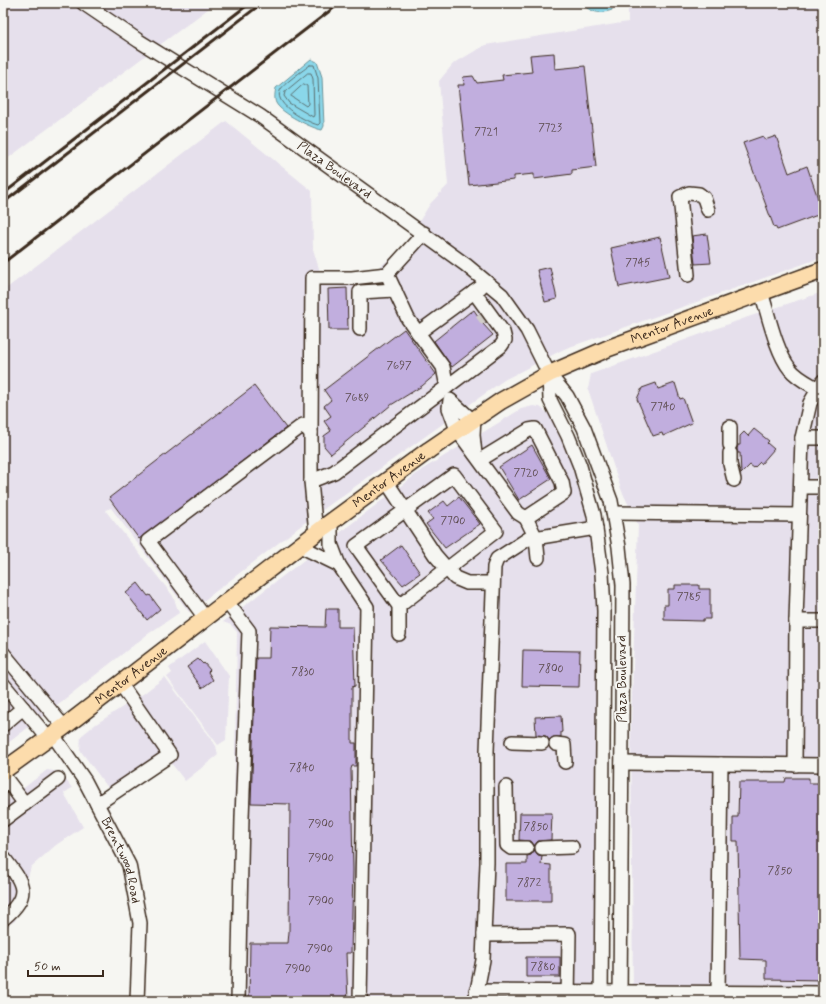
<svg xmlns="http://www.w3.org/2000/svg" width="826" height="1004" viewBox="0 0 826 1004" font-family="Mynerve,sans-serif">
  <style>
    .built { fill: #e6e0ec }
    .water { fill: #8ad7ea; stroke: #6a9298 }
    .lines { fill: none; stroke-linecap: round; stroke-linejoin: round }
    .shore { stroke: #5b6f70; stroke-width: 1 }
    .building { fill: #c1aede; stroke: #3b2a1e }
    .minor-tunnel { stroke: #d1cdc8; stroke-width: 13; stroke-dasharray: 13 6; stroke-linecap: butt }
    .minor-casing { stroke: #3b2a1e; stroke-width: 16 }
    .major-casing { stroke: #3b2a1e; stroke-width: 19 }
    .minor { stroke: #f6f6f2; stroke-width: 13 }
    .major { stroke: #fcdcac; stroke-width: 16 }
    .rail { stroke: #3b2a1e; stroke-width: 3 }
    .labels { text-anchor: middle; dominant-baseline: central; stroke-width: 4; stroke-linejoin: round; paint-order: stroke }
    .number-label { font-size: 11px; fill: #5c4b4e }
    .street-label { font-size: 13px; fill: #3b2a1e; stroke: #f6f6f2 }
  </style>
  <rect width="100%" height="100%" fill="#f6f6f2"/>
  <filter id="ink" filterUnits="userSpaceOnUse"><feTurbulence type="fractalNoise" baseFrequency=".025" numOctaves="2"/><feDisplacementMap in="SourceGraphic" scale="8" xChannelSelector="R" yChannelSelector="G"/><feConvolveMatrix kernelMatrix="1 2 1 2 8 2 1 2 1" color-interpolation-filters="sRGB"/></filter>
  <g filter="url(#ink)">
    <path class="built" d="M3,3H216L3,162Z
      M628,3H823V257L564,349L504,380L307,521L189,612L111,508L105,510L173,596L179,613L148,634L3,747V291L226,121L312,191L313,249L320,272H373L402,249L430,204L448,185L439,81L453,64L485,45L628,22Z
      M823,292V1001H633L631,723L638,525L621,489L588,389L591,374L748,317Z
      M533,406L540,407L550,415L564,443L587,514L594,551L598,603L593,1001H231L237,632L231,625L223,622L423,469L521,409Z
      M205,641L229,676L226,740L218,745L167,677L172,673L169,668Z
      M165,677L216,746L218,755L185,781L171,763L115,797L80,750L81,736L96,724L143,694Z
      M47,770L60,772L72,788L64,793L83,827L56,845L31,867L15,921L3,927V804Z"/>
    <path class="water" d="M580,3H612V10C598,15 592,12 580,3Z
      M311,59L317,62L322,77L324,126L322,130C311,128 281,113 276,103C274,99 275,92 276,88Z"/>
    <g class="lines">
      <path class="shore" d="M310,65H314L318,78L320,123L318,125C307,122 274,105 280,91C282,84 304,70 310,65Z
        M308,73H311L313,79L314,115L313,117L289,103L284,96L285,92Z
        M304,84L307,86L308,104L306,106L291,96Z"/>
    </g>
    <path class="building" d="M554,53L555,69L585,66L596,167L572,170V174L534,179V174L514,176V180L469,185L458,85H464L463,77L473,76L477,83L503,80L502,75L532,72L530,55Z
      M763,136L765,140L776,136L789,173L807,166L823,213L777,230L775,226L774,227L743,143Z
      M707,234L711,263L695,264L692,236Z
      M660,237L669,277L619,287L611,248Z
      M550,267L557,299L545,302L537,270Z
      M347,288L348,330H329L328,289Z
      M474,310L478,316L480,314L486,322L483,324L493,335L452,367L434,341L470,312V313Z
      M404,329L436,374L422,386L391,405L331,454L324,446V436L331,431L324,421L331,416L324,406L331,400L324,390Z
      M656,383L658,389L675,383L680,399L683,398L692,423L663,436L662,433L653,436L637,399L642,388Z
      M254,386L286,428L139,539L109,498Z
      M754,429L769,441L767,443L774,449L761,464L760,462L754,468L750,465L741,474L740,453H738L737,449L738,445H740V436L744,432L748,436Z
      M532,445L551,479L519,500L499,467Z
      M459,497L480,524L445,548L426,524L433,519L428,513L444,501L448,506Z
      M401,545L420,573L403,585L381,560Z
      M138,583L148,596L150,595L160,609L147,620L126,593Z
      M675,585H699V589H710V619H703V621L664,620V605H668V589H675Z
      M326,609H338V627H353L355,686L352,687V743H356V766H352L351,769L353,870L351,953H346L348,1001H249L250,943H288L289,932L290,804L251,803L256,658H269L270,626L325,627Z
      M523,650L580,651L579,687L522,686Z
      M198,659L203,664L204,663L210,670L208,672L213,680L202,688L187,667Z
      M561,716L562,732H561V737H553L549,740L546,736L536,735L535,717Z
      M786,778H809V783H823V980L766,979V960L740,959L738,841H733V817H738L739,782H785Z
      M520,813H552L551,840L538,841L534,846L531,841L519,840Z
      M534,850L538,855L542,856L541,864L551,865V901H506V864H527V856L531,855Z
      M526,957H560V977H526Z"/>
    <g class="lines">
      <path class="minor-tunnel" d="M481,313L487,321"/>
      <defs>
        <g id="minor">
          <path id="s1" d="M83,3L139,41L260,116L466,265L502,295L527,330L549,374L567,396L584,428L611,501L619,547L623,585L620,1001"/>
          <path d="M387,274L408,319L443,367L447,387"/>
          <path d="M688,275L680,197L689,193L699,194L704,198L708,210"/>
          <path d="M761,292C768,313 776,352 790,369C797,378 808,383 818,389"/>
          <path d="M360,329V292L395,290"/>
          <path d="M418,333L481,287"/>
          <path d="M549,374L550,400L568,436L580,466L594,515L602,573L604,611L601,1001"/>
          <path d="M474,418L473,435L475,454"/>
          <path d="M472,420L450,400L449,408L457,430L518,513L526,518L564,493L562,482L535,429L529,430L480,460"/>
          <path d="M802,438H823"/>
          <path d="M730,445V427"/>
          <path d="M730,453V464L734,480"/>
          <path d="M311,481L334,472L501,346L505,340L503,332L474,292"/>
          <path d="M386,481L435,555L455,578L467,583H492"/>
          <path d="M801,487H823"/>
          <path d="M614,513L799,515"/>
          <path d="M526,518L536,538L538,558"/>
          <path d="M331,522V544L339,565L367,607L360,1001"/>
          <path d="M316,534L311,481V433L312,278H352L387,274L424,233"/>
          <path d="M300,546L339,565"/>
          <path d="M227,602L249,631L242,818L238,1001"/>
          <path d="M399,606L356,546L454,475L496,531L399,606V634"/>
          <path d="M206,619L148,541L303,425L311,433"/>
          <path d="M796,621L802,438L810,403L823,381"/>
          <path d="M3,653L64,727"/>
          <path d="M3,684L48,738"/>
          <path d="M3,725L23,708"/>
          <path id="s2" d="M53,735L85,781L129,865L140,923L137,1001"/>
          <path d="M512,742L542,743"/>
          <path d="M556,744L564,745L565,762"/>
          <path d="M622,763L823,765"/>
          <path d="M795,765L796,621H823"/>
          <path d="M3,775L25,804"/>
          <path d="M506,787L507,845L511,848H527"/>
          <path d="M97,804L170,755L120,683"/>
          <path d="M3,820L58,779"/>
          <path d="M542,848L572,847"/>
          <path d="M3,857C23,883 33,894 3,919"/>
          <path d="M484,935L569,934L568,1001"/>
          <path d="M476,991L823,993"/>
          <path d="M718,991L721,764"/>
          <path d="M475,1001L483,960L487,863V751L494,567L497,559L528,539L596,528"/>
        </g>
        <g id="major">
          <path id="s3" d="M3,771L64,727L324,527L429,450L501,401L549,374L609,348L823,270"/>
        </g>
      </defs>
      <use href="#minor" class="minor-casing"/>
      <use href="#major" class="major-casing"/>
      <use href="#minor" class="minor"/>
      <use href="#major" class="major"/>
      <path class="rail" d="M3,194L250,3
        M3,203L262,3
        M3,263L340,3"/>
    </g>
  </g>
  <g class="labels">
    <g class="number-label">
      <text x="550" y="128">7723</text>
      <text x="486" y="132">7721</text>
      <text x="638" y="263">7745</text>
      <text x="399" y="366">7697</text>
      <text x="357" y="398">7689</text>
      <text x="663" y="407">7740</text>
      <text x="526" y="473">7720</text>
      <text x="453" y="521">7700</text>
      <text x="689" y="597">7785</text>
      <text x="551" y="669">7800</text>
      <text x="303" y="672">7830</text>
      <text x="302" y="768">7840</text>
      <text x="321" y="824">7900</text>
      <text x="536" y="827">7850</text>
      <text x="321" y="858">7900</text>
      <text x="780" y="871">7850</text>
      <text x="529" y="883">7872</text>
      <text x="321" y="901">7900</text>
      <text x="320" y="949">7900</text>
      <text x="543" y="967">7880</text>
      <text x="298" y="969">7900</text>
    </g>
    <g class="street-label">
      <text stroke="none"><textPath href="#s1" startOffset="302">Plaza Boulevard</textPath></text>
      <text stroke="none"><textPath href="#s3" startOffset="808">Mentor Avenue</textPath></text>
      <text stroke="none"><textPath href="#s3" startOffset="484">Mentor Avenue</textPath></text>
      <text stroke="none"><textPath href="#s3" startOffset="160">Mentor Avenue</textPath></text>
      <text transform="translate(622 679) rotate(-90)">Plaza Boulevard</text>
      <text stroke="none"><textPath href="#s2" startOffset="144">Brentwood Road</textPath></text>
    </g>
  </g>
  <rect width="826" height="1004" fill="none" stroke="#f6f6f2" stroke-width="16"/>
  <rect x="8" y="8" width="810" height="988" fill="none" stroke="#3b2a1e" stroke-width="1.5" filter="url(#ink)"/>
  <path d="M28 970v6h75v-6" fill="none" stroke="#3b2a1e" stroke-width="2"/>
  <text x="34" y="970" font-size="12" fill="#3b2a1e" stroke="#f6f6f2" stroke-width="3" paint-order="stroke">50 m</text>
</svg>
